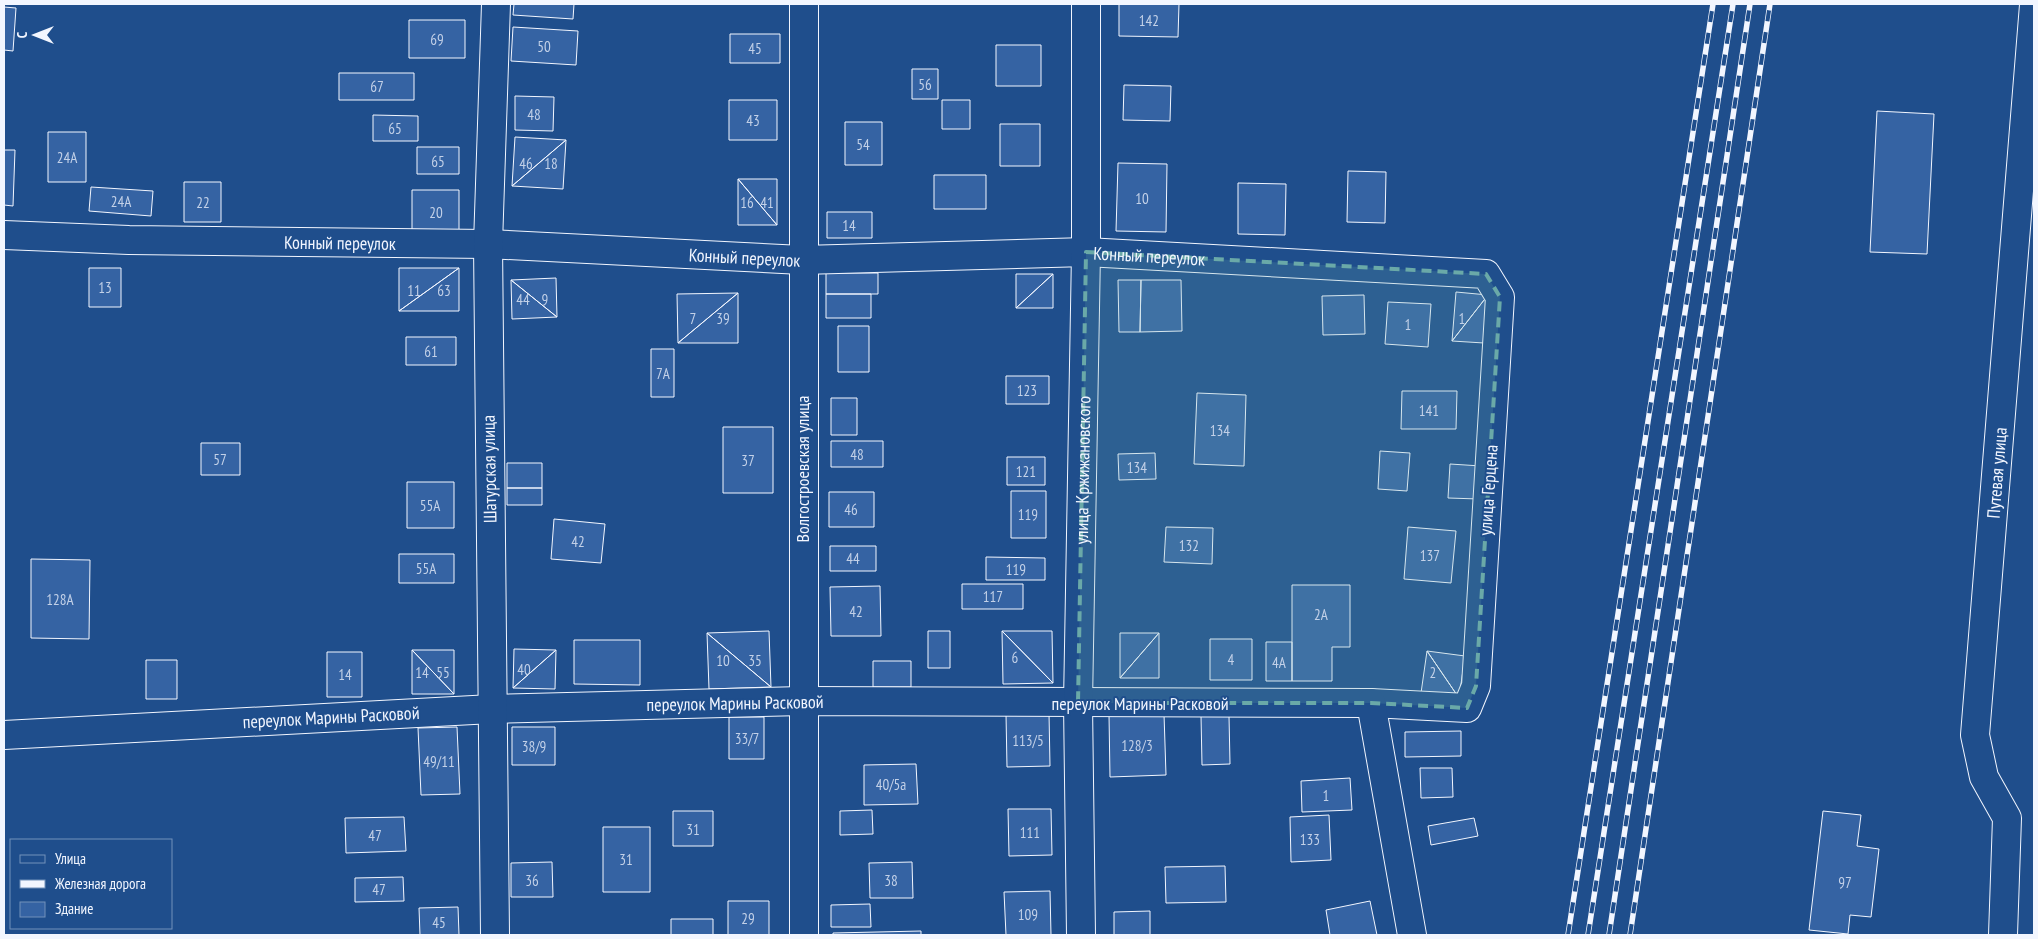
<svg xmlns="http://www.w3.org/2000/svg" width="2038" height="939" viewBox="0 0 2038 939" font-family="'PT Sans Narrow',sans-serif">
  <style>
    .building { fill: #3563a3; stroke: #f2f6ff }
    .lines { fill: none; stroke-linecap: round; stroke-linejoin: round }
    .minor-casing { stroke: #f2f6ff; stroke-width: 30 }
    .minor { stroke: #1f4e8c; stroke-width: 28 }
    .rail-casing { stroke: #f2f6ff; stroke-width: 5.5 }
    .rail { stroke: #1f4e8c; stroke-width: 4; stroke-dasharray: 11; stroke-linecap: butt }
    .marked { fill: #6aa9a8; fill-opacity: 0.2; stroke: #6aa9a8; stroke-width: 4; stroke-dasharray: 10 6; stroke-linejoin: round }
    .labels { text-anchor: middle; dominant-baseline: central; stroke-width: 4; stroke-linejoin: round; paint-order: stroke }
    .number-label { font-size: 15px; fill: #c3d1e8 }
    .street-label { font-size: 18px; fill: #f2f6ff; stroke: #1f4e8c }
  </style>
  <rect width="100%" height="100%" fill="#1f4e8c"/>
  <path class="building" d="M514,4H574L573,19L513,15Z
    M1119,4H1179L1178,37L1119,36Z
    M4,7L16,8L13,51L4,50Z
    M409,20H465V58H409Z
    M513,27L578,31L576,65L511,61Z
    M730,34H780V63H730Z
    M996,45H1041V86H996Z
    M912,69H938V99H912Z
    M339,73H414V100H339Z
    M1124,85L1171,86L1170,121L1123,120Z
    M515,96L554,97L553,131L515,130Z
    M729,100H777V140H729Z
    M942,100H970V129H942Z
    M1877,111L1934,114L1927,254L1870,252Z
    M373,115L418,116V141H373Z
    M845,122H882V165H845Z
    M1000,124H1040V166H1000Z
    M48,132H86V182H48Z
    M515,137L566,140L512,186Z
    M566,140L563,189L512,186Z
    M417,147H459V174H417Z
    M4,150H15L13,206L4,205Z
    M1118,163L1167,164L1166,232L1116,231Z
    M1348,171L1386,172L1385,223L1347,222Z
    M934,175H986V209H934Z
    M738,179L777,225H738Z
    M738,179H777V225Z
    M184,182H221V222H184Z
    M1238,183L1286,184L1285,235L1238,234Z
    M91,187L153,191L151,216L89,211Z
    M412,190H459V234H412Z
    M827,212H872V238H827Z
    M89,268H121V307H89Z
    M399,268H459L399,311Z
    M459,268V311H399Z
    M826,273H878V294H826Z
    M1016,274H1053L1016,308Z
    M1053,274V308H1016Z
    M556,278L557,317L511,280Z
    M511,280L557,317L512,319Z
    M1118,280H1141L1140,332H1119Z
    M1141,280H1181L1182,331L1140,332Z
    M1456,292L1488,295L1452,341Z
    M738,293V343H678Z
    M738,293L678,343L677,294Z
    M826,294H871V318H826Z
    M1364,295L1365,334L1323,335L1322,296Z
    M1488,295L1484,343L1452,341Z
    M1388,302L1431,304L1428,347L1385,344Z
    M838,326H869V372H838Z
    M406,337H456V365H406Z
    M651,349H674V397H651Z
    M1006,376H1049V404H1006Z
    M1402,391H1457L1456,429H1401Z
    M1197,393L1246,395L1244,466L1194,464Z
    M831,398H857V435H831Z
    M723,427H773V493H723Z
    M831,441H883V467H831Z
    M201,443H240V475H201Z
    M1380,451L1410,453L1407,491L1378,489Z
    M1155,453L1156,479L1119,480L1118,454Z
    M1007,457H1045V485H1007Z
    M507,463H542V488H507Z
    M1450,464L1481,466L1479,499L1448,498Z
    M407,482H454V528H407Z
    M507,488H542V505H507Z
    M1011,491H1046V538H1011Z
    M829,492H874V527H829Z
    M554,519L605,524L601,563L551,559Z
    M1166,527L1213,528L1212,564L1164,562Z
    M1408,527L1456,531L1451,583L1404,579Z
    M830,546H876V571H830Z
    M399,554H454V583H399Z
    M986,557L1045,558V580H986Z
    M31,559L90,560L89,639L31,638Z
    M962,584H1023V609H962Z
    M1292,585H1350V647H1332V681H1292Z
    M880,586L881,636H831L830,587Z
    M769,631L771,687L707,633Z
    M928,631H950V668H928Z
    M1002,631H1052L1053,683Z
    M1002,631L1053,683L1003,684Z
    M707,633L771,687L709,689Z
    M1120,633H1159L1120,678Z
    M1159,633V678H1120Z
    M1210,639H1252V680H1210Z
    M574,640H640V685L574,684Z
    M1266,642H1292V681H1266Z
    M514,649L556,650L513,688Z
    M412,650L454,694H412Z
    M412,650H454V694Z
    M556,650L555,689L513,688Z
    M1427,651L1459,698L1421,693Z
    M1427,651L1465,656L1459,698Z
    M327,652H362V697H327Z
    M146,660H177V699H146Z
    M873,661H911V687H873Z
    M1049,713L1050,766L1007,767L1006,714Z
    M1164,714L1166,775L1110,777L1109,715Z
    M1201,716H1229L1230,764L1202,765Z
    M729,717H764V759H729Z
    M457,727L460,794L421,795L418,728Z
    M512,727H555V765H512Z
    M1461,731V756L1405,757V732Z
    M916,764L918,804L864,805V765Z
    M1420,768H1452L1453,797L1421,798Z
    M1350,778L1352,810L1302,812L1301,781Z
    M1008,809H1051L1052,855L1009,856Z
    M872,810L873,834L840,835V811Z
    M673,811H713V846H673Z
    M1823,811L1861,815L1857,846L1879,849L1871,917L1850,915L1848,934L1809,930Z
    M1329,815L1331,860L1291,862L1290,817Z
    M404,817L406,851L346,853L345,818Z
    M1474,818L1478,836L1431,845L1428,826Z
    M603,827H650V892H603Z
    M552,862L553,897H511V863Z
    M912,862L913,898H870L869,863Z
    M1225,866L1226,902L1166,903L1165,867Z
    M403,877L404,901L355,902V878Z
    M1050,891L1051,935H1006L1004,892Z
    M728,901H769V935H728Z
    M1370,901L1377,935H1330L1326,910Z
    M870,904L871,927H831V905Z
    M458,907L459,935H420L419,908Z
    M1150,911V935H1114V912Z
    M671,919H713V935H671Z
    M921,931V935H833V933Z"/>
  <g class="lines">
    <defs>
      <g id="minor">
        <path id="s1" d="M4,235L129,240L488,244L802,260L1086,252L1486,274L1500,297L1476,686L1467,708L1371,703L802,701L492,709L4,735"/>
        <path d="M1371,703L1412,935"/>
        <path d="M495,935L488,244L496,4"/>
        <path d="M804,935V4"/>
        <path id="s2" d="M1081,935L1078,703L1086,252V4"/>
        <path id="s3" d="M2003,935L2007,818L1984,777L1975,735L2034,5"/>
      </g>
    </defs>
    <use href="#minor" class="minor-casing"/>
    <use href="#minor" class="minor"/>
    <defs>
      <path id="rail" d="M1568,935L1713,4
        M1588,935L1733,4
        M1609,935L1750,4
        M1630,935L1770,4"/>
    </defs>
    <use href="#rail" class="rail-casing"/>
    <use href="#rail" class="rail"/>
  </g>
  <path class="marked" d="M1086,252L1486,274L1500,297L1476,686L1467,708L1371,703H1078Z"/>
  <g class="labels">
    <g class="number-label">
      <text x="1149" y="20">142</text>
      <text x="437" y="39">69</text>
      <text x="544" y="46">50</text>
      <text x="755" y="48">45</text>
      <text x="925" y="84">56</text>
      <text x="377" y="86">67</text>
      <text x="534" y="114">48</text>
      <text x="753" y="120">43</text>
      <text x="395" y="128">65</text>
      <text x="863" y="144">54</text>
      <text x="67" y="157">24А</text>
      <text x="438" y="161">65</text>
      <text x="526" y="163">46</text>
      <text x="551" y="163">18</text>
      <text x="1142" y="198">10</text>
      <text x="121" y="201">24А</text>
      <text x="203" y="202">22</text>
      <text x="747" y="202">16</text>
      <text x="767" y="202">41</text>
      <text x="436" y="212">20</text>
      <text x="849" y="225">14</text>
      <text x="105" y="287">13</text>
      <text x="414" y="290">11</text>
      <text x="444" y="290">63</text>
      <text x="523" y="299">44</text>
      <text x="545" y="299">9</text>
      <text x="693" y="318">7</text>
      <text x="723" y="318">39</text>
      <text x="1462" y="318">1</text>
      <text x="1408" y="324">1</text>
      <text x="431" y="351">61</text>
      <text x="663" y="373">7А</text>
      <text x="1027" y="390">123</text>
      <text x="1429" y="410">141</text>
      <text x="1220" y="430">134</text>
      <text x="857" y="454">48</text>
      <text x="220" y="459">57</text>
      <text x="748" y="460">37</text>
      <text x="1137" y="467">134</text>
      <text x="1026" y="471">121</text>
      <text x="430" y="505">55А</text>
      <text x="851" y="509">46</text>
      <text x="1028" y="514">119</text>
      <text x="578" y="541">42</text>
      <text x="1189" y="545">132</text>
      <text x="1430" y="555">137</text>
      <text x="853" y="558">44</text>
      <text x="426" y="568">55А</text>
      <text x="1016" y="569">119</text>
      <text x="993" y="596">117</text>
      <text x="60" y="599">128А</text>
      <text x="856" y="611">42</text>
      <text x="1321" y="614">2А</text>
      <text x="1015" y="657">6</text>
      <text x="1231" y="659">4</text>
      <text x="723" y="660">10</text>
      <text x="755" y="660">35</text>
      <text x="1279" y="662">4А</text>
      <text x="524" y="669">40</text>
      <text x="422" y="672">14</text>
      <text x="443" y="672">55</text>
      <text x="1433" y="672">2</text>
      <text x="345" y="674">14</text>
      <text x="747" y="738">33/7</text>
      <text x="1028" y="740">113/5</text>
      <text x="1137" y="745">128/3</text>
      <text x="534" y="746">38/9</text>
      <text x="439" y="761">49/11</text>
      <text x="891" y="784">40/5а</text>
      <text x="1326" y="795">1</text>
      <text x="693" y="829">31</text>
      <text x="1030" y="832">111</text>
      <text x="375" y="835">47</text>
      <text x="1310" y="839">133</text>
      <text x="626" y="859">31</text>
      <text x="532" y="880">36</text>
      <text x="891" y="880">38</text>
      <text x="1845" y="882">97</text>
      <text x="379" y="889">47</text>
      <text x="1028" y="914">109</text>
      <text x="748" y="918">29</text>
      <text x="439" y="922">45</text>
    </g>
    <g class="street-label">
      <text stroke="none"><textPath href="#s1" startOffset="336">Конный переулок</textPath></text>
      <text stroke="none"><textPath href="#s1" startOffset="1146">Конный переулок</textPath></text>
      <text stroke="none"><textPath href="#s1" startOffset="741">Конный переулок</textPath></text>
      <text transform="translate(489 469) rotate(-91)">Шатурская улица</text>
      <text transform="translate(802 469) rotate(-90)">Волгостроевская улица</text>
      <text stroke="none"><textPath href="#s2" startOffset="465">улица Кржижановского</textPath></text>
      <text stroke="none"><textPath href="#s3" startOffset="470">Путевая улица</textPath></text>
      <text transform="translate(1488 490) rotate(-86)">улица Герцена</text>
      <text transform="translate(735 703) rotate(-1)">переулок Марины Расковой</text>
      <text x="1140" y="703">переулок Марины Расковой</text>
      <text transform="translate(331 717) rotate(-3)">переулок Марины Расковой</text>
    </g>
  </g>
  <rect width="2038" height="939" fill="none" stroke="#f2f6ff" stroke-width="10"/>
  <rect x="10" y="839" width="162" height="90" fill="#1f4e8c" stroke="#7391ba"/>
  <rect x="20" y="855" width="25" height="8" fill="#1f4e8c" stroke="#7391ba"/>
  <text x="55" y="864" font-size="15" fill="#f2f6ff">Улица</text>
  <rect x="20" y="880" width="25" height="8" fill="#f2f6ff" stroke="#7391ba"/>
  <text x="55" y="889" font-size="15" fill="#f2f6ff">Железная дорога</text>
  <rect x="20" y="902" width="25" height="15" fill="#3563a3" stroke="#7391ba"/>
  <text x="55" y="914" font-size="15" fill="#f2f6ff">Здание</text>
  <g transform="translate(35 35) rotate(270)" stroke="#1f4e8c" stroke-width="4" paint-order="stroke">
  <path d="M0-4L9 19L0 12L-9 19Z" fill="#f2f6ff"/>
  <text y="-8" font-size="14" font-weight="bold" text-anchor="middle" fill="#f2f6ff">С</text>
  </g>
</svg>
